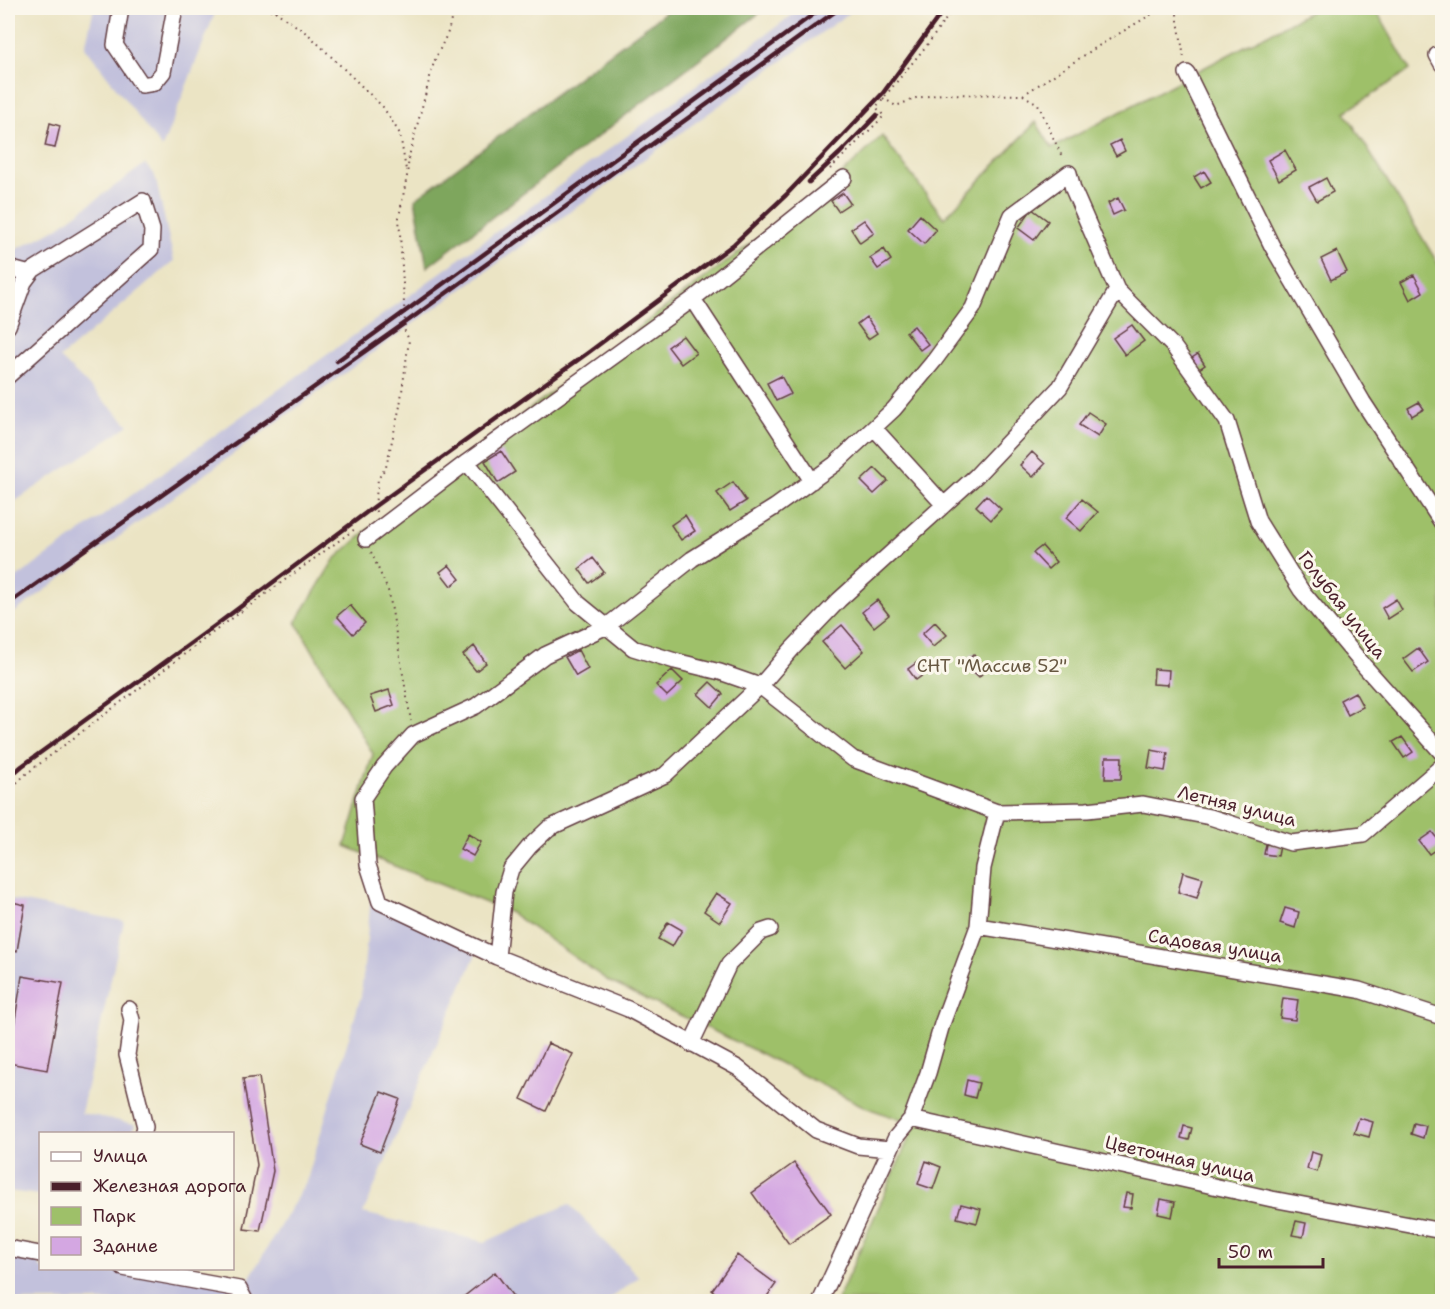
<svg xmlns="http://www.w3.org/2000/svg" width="1450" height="1309" viewBox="0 0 1450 1309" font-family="'Shantell Sans',sans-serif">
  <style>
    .industrial { fill: #c2c1dc }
    .green { fill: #9ec069; stroke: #74704a; stroke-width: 1.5 }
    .forest { fill: #7ea65d; stroke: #646244; stroke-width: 1.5 }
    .building { fill: #d4a7e2 }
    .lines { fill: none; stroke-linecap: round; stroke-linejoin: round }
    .minor-casing { stroke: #623d42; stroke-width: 18 }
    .path { stroke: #623d42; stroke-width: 2; stroke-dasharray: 1.5 4.5; stroke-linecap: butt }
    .minor { stroke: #fff; stroke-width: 15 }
    .rail { stroke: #4a1f2b; stroke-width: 4.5 }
    .labels { text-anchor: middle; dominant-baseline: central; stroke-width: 6; stroke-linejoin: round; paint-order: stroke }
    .street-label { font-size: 18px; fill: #4a1f2b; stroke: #fbf7ec }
    .park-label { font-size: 18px; fill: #675741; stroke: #fbf7ec }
  </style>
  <rect width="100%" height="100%" fill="#fbf7ec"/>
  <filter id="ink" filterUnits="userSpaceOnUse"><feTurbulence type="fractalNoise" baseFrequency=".0167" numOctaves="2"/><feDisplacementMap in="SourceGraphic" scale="12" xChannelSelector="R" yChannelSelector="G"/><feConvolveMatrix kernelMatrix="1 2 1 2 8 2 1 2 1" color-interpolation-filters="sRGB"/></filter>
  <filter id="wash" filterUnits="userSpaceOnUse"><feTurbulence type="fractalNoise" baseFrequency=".008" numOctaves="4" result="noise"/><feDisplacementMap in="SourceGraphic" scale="24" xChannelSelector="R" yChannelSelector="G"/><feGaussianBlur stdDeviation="1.35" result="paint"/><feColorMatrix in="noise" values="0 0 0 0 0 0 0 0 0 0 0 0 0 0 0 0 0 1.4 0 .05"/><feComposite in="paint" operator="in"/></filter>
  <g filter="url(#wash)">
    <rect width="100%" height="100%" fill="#ebe4c4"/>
    <path class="industrial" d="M94,8H217L162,148L85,47Z
      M802,8H856L389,341L8,617V584L399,303Z
      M145,164L155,176L174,261L60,358L129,425L8,506V247L15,250L56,229Z
      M371,898L479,947L363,1213L485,1242L569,1204L639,1277L606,1302L8,1301V1244L40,1250V1268L152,1269L246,1284L307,1180L361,996Z
      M8,899L124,921L81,1113L135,1124L133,1133L40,1134V1195L8,1191Z"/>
    <path class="green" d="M1317,8H1375L1410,70L1345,112L1442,270V1301H837L915,1125L865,1107L760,1053L610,982L511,913L345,846L373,754L296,622L334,560L365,532L837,179L882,136L944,218L1036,122L1052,148Z"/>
    <path class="forest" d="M671,8H766L427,267L415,199Z"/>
    <g id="blocks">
      <path class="building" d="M50,123L60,126L55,148L45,146Z
        M1120,140L1125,151L1116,156L1110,145Z
        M1285,150L1296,170L1279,180L1268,160Z
        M1204,171L1211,182L1201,188L1194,177Z
        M1326,178L1333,192L1317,201L1309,187Z
        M843,193L850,203L838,211L831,201Z
        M1118,198L1124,210L1113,215L1108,203Z
        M1032,209L1048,221L1034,240L1018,228Z
        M920,215L936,230L924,244L908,229Z
        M864,220L874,233L860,243L851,229Z
        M884,249L891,260L878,269L870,258Z
        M1337,251L1347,272L1331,280L1321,259Z
        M1414,275L1423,292L1410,300L1401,282Z
        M866,317L877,333L868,339L857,324Z
        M1132,325L1144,341L1125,355L1113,338Z
        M914,326L928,344L920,350L906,332Z
        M683,336L696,353L681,364L668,347Z
        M1198,354L1205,365L1199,369L1192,358Z
        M781,376L791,394L776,401L767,383Z
        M1419,402L1424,409L1412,416L1408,408Z
        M1088,412L1106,424L1098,437L1079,425Z
        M501,451L515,472L498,483L485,461Z
        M1032,452L1045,464L1033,477L1020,465Z
        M875,468L888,481L874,494L861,481Z
        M733,482L746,501L730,511L717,493Z
        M986,495L1001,509L991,520L976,506Z
        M1082,499L1098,512L1081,531L1066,518Z
        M685,515L695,531L681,540L671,525Z
        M1042,546L1056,562L1048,569L1033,553Z
        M593,558L604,572L589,583L579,569Z
        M449,565L460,579L451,586L440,572Z
        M1396,599L1402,610L1388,619L1382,608Z
        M877,600L889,615L874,627L862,612Z
        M350,605L365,623L353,634L337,616Z
        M935,622L947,635L933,647L922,634Z
        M842,625L864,651L845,668L822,642Z
        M474,646L486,663L476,671L463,655Z
        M1418,648L1428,662L1413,672L1403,659Z
        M578,650L588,669L576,676L565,657Z
        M973,654L987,668L979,677L964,663Z
        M919,661L927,672L916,680L908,669Z
        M1154,669L1169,670L1168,685L1153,684Z
        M672,670L683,681L667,696L656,685Z
        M710,682L723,694L712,707L698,694Z
        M389,690L394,705L376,712L370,696Z
        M1355,692L1363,707L1348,715L1340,700Z
        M1402,737L1413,752L1404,758L1393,742Z
        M1151,750L1168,753L1165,771L1148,768Z
        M1106,757H1122L1121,779H1105Z
        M1432,832L1442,845L1429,854L1419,841Z
        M468,834L481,842L473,856L460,849Z
        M1266,844L1280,846L1278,856L1264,854Z
        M1183,872L1203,878L1197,898L1178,892Z
        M716,893L732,903L720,922L704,911Z
        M8,901L25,905L17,951L8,950Z
        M1285,908L1299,912L1295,928L1280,923Z
        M668,922L682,930L672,947L658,939Z
        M22,976L63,983L47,1070L8,1063Z
        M1283,998L1298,1000L1295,1020L1280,1018Z
        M548,1043L573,1054L546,1111L521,1099Z
        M259,1077L273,1171L260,1231L244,1229L257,1165L243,1079Z
        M967,1080L979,1083L975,1098L964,1095Z
        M381,1092L400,1099L380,1152L360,1144Z
        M1359,1118L1373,1122L1369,1137L1354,1133Z
        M1414,1123L1426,1126L1423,1138L1411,1134Z
        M1184,1126L1192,1128L1189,1140L1181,1138Z
        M1311,1152L1321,1155L1317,1172L1307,1169Z
        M926,1161L941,1167L933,1189L918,1184Z
        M794,1163L831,1214L789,1244L752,1193Z
        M1126,1193L1133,1194L1131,1208L1123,1207Z
        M1161,1199L1175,1202L1172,1217L1158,1214Z
        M961,1204L981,1209L977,1223L957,1218Z
        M1296,1221L1306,1223L1303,1237L1292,1235Z
        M737,1255L776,1284L763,1302H727L712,1290Z
        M495,1272L517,1302H457Z"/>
    </g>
  </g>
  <g filter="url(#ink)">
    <use href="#blocks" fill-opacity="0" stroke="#623d42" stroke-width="1.5"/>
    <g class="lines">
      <defs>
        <path id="minor" d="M121,8L115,45L142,85L154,83L163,72L175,8
          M1437,55L1442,64
          M1187,73L1272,246L1363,402L1442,523
          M8,268L30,274
          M1117,290L1173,346L1227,421L1258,521L1301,590L1365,667L1442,753
          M8,326L24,282L33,270L143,201L152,230L151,249L8,376
          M874,428L944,505
          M467,462L578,603L633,648L675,661L720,672L760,686L665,775L549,828L530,846L511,869L504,892L497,957
          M812,481L693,299L844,178
          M366,539L467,462L693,299
          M978,926L1359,990L1442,1017
          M129,1009L132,1020L127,1055L145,1127L143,1134
          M691,1044L729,964L761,932L770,929
          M911,1119L1272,1199L1442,1231
          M890,1149L858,1146L816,1130L738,1068L628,1009L497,957L380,902L368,865L363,798L384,767L413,735L476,706L545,655L607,626L692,559L775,507L835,464L894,409L934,361L973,308L1012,215L1069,173L1073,189L1117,290L1060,387L976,476L839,600L792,649L760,686L853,759L997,812L1087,810L1143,804L1210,817L1291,843L1363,834L1442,766
          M8,1248L40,1254
          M123,1268L239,1289L246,1302
          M820,1302L896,1137L911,1119L928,1073L942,1024L978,926L983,868L997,812"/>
      </defs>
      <use href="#minor" class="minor-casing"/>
      <path class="path" d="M264,8L275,11L292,8
        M1176,8L1184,58
        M275,11L309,35L383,107L400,134L406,170
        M1023,95L1100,45L1162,8
        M883,98L896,106L916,98L942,94L1023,95L1038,104L1063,159
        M830,169L884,116L876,107L927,45L954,8
        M376,512L375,506L378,479L386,467L400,406L409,340L404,329L405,323L403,284L399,217L407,176L409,156L434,62L448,32L454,8
        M371,552L389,593L411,721
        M8,791L26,774L223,625L355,529"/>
      <use href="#minor" class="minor"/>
      <path class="rail" d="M809,182L840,153L877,115
        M337,361L822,8
        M8,604L405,323L840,8
        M8,778L22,766L220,622L375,506L589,352L734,244L786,195L883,93L945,8"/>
    </g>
  </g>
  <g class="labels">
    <g class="street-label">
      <text transform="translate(1342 605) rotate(52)">Голубая улица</text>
      <text transform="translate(1237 806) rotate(14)">Летняя улица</text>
      <text transform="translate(1215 946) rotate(9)">Садовая улица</text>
      <text transform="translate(1180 1159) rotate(13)">Цветочная улица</text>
    </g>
    <g class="park-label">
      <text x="992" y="666">СНТ "Массив 52"</text>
    </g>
  </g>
  <rect width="1450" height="1309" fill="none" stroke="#fbf7ec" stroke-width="30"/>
  <rect x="39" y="1132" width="195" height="138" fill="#fbf7ec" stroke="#b4a19f" stroke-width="1.5"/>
  <rect x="51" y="1152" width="30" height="9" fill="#ffffff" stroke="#b4a19f" stroke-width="1.5"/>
  <text x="93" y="1162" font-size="18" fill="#4a1f2b">Улица</text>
  <rect x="51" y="1182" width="30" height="9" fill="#4a1f2b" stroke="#b4a19f" stroke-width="1.5"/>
  <text x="93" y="1192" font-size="18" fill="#4a1f2b">Железная дорога</text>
  <rect x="51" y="1207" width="30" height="18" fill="#9ec069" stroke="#b4a19f" stroke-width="1.5"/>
  <text x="93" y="1222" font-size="18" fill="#4a1f2b">Парк</text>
  <rect x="51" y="1237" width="30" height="18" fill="#d4a7e2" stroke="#b4a19f" stroke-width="1.5"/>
  <text x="93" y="1252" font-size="18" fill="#4a1f2b">Здание</text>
  <path d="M1219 1258v9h104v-9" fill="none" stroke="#4a1f2b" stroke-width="3"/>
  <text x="1228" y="1258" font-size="18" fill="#4a1f2b" stroke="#fbf7ec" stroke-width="4.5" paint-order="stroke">50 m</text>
</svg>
